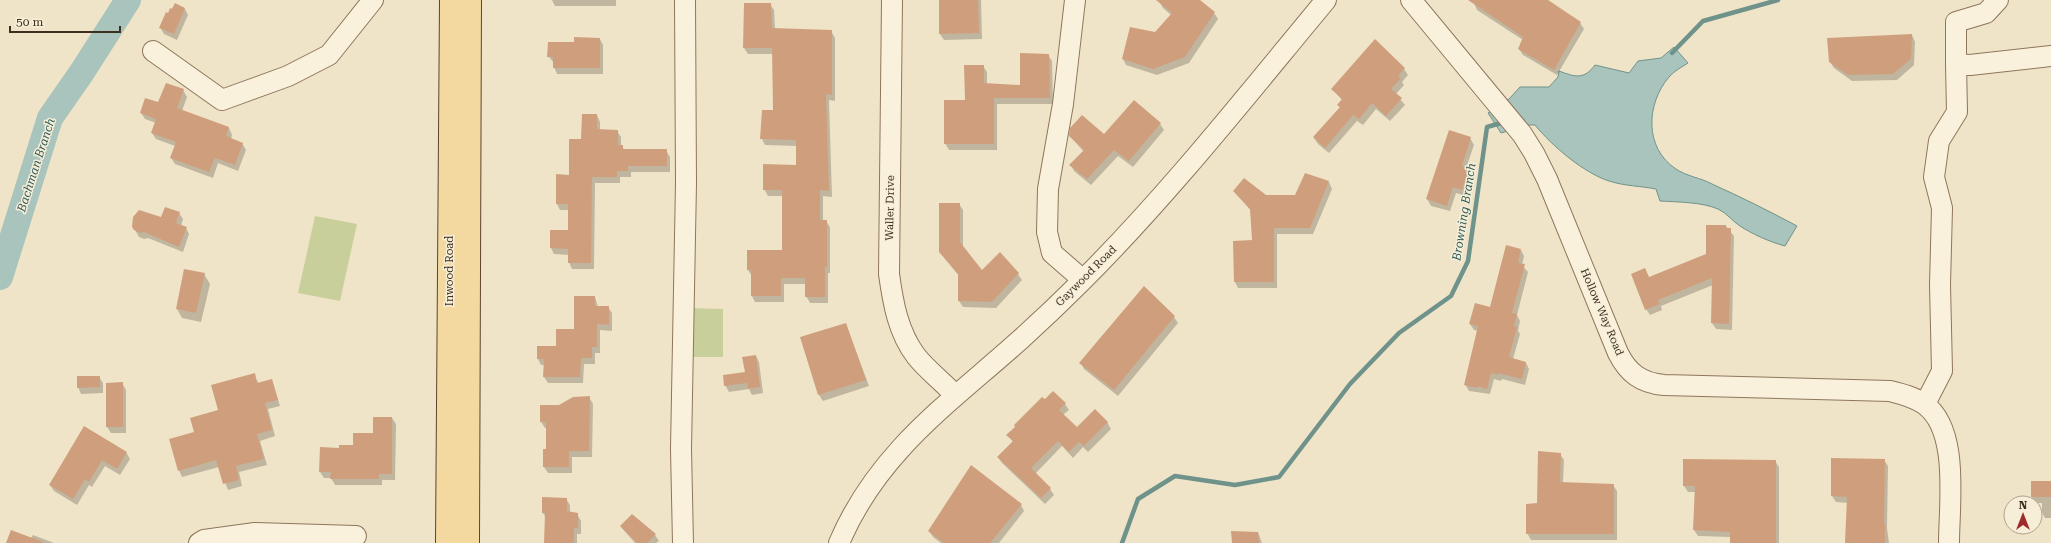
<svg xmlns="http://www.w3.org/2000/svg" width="2051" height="543" viewBox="0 0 2051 543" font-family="'Roboto Serif',serif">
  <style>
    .green { fill: #c9cf9b }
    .water { fill: #a9c4bc; stroke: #6f938a }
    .shadow { fill: #0003 }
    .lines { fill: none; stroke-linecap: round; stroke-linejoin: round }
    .stream { stroke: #6f938a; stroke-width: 4.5 }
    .river { stroke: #a9c4bc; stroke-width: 26 }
    .building { fill: #cf9f7d }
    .minor-casing { stroke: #8d765c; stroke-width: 22 }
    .major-casing { stroke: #5b4430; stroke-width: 24 }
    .minor { stroke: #faf1dc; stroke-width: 20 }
    .major { stroke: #f3d9a0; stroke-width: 22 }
    .labels { text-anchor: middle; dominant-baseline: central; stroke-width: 3; stroke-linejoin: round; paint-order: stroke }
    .street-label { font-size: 11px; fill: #3d2e20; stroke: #f7eed8 }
    .water-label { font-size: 12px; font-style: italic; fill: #2f5d5a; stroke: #f7eed8 }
  </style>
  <rect width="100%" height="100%" fill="#f0e4c8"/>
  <path class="green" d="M315,216L357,224L340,301L298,293Z
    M690,308L723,309V357H689Z"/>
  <path class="water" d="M1674,47L1688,63C1682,67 1674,71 1669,77C1646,104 1644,148 1676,169C1686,176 1701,178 1712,184C1741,197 1769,211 1797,226L1785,246C1770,242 1752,234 1740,226C1732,221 1727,213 1718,209C1702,202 1677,202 1660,201L1656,189C1641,186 1624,186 1609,181C1584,173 1552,146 1535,125H1528L1501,133L1488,113L1509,99L1520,87H1549L1558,77L1559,71C1575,77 1584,80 1595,65L1629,73L1638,61L1661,58Z"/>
  <path class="shadow" d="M552,0H616V6H555Z
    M940,0H981L982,39L944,40L940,34Z
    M1161,0H1199L1214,13L1218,19L1189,63L1157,75L1126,65L1123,59L1155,33L1171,15L1163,8L1159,1Z
    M1476,0H1546L1580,23L1584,29L1557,75L1523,55L1519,49L1523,40L1477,10L1474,3Z
    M175,4L185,9L188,15L177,40L164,34L160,27Z
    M745,4H770L774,10L775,29L831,31L835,38V101L829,100L832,197L823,196V221H826L830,227V273H828V303H810L806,296V284H784V302H755L752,296V276L748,270L783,251V196H768L764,189L797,166V146L765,145L762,139L763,111H774L773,54H748L744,48Z
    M1912,35L1915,42L1914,65L1897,80L1852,81L1834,68L1830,62Z
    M600,39L603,45V74H557L554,67V63L548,56L575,43Z
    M1375,40L1404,69L1408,75L1402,82L1404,85L1396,94L1405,105L1390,121L1376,109L1363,125L1357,121L1329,153L1318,144L1314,138L1340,108L1338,105L1342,100L1333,89Z
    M1048,55L1052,61L1053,104H997V150H949L945,143L983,66L987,72V84L1021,86Z
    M183,90L187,97L182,111L229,128L232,135L231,139L242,143L246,150L238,171L218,163L213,178L175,164L171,158L175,146L156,139L152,133L156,123L145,119L141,113Z
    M597,115L600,122V130L617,131L621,137V146L625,150H666L670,157V172H631V177H620V183H595L594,269H572L569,262V255L554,254L551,248V231H569V210H560L557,204L570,176L582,140Z
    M1160,124L1164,130L1133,167L1118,156L1091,185L1074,171L1071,165L1084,152L1070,136L1104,135Z
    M1470,138L1474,145L1466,168L1472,175L1466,196L1456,193L1450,211L1431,206L1427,199Z
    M1306,174L1329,182L1332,189L1313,234H1277V288H1238L1235,282L1253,241L1252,212L1234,191L1265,196H1296Z
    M959,204L963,210V248L982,271L1018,274L1022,280L996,308L963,307L959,301V276L940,252Z
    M179,213L183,219L181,226L186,228L189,234L183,252L148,238L144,239L139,237L135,230Z
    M1726,226L1734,236L1732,330L1716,329L1712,323L1713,285L1661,306L1662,310L1650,315L1646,309L1645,269L1649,278L1707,255Z
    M1521,250L1524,256L1522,265L1528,272L1517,315L1520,321L1518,331L1520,334L1513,359L1526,363L1529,369L1525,385L1502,379L1501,381L1494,379L1490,394L1469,391L1465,384L1478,331L1474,330L1470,324L1490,308Z
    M204,274L210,284L201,322L182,318L177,309Z
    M595,297L598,307H608L612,313V331L600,330V353H595V364H584L583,383H548L544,377L545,365H541L538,359L557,347L575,330Z
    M1174,317L1178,323L1118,396L1084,369L1081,363Z
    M846,324L869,386L823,401L819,395L802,338Z
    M756,356L759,362L763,393L752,395L749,389L729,392L725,385L746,373Z
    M254,375L259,384L272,380L280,406L268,409L275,436L260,441L267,465L239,472L242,486L228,490L219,467L182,477L179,470L196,433Z
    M99,377L103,383V393L81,394L78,387Z
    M122,383L126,390V433H111L107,427Z
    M589,397L593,404L592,457H572V473H548L544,467L547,450V428H545L541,422V406H559Z
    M1045,401L1065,404L1069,410L1063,415L1077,429L1107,422L1111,429L1088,452L1083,447L1073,458L1062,446L1035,474L1050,489L1054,495L1045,504L1002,463L998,457L1013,442L1008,435Z
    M392,418L396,424L395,480H382V485H335L331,478H324L320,472L340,449L354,446L374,434Z
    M84,428L126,452L130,459L120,475L105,466L92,487L89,485L77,505L54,491L50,485Z
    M1560,454L1564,460L1563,483L1613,485L1617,491V540H1531L1527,533Z
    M1884,460L1888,466L1887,528L1889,543H1846L1848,503L1836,502L1832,496Z
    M1775,461L1779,467V543H1731V537L1698,536L1694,530L1695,492H1688L1684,486Z
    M2051,482V518H2045L2042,512V503H2035L2032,497Z
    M566,499L570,505V513L577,514L581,521V534H577V543H545L546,518L543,513Z
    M1021,505L1024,511L999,543H941L933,537L929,531Z
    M621,527L655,535L659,541L656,543H635Z
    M1258,532L1262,543H1233Z
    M33,535L54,543H7L31,538Z"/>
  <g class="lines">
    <path class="stream" d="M1672,53L1703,21L1778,0
      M1122,543L1138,499L1175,476L1235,485L1279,477L1350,384L1399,333L1451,296L1468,261L1487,127L1501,123"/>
    <path class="river" d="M0,277L50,118L82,72L128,0"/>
  </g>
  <path class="building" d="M939,0H978L979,33L939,34Z
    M1156,0H1200L1215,12L1185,57L1153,69L1122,59L1130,27L1155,32L1172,13Z
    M1468,0H1548L1581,22L1554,70L1518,49L1523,37Z
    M175,3L185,8L174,34L159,28L166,12L168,13L170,8L172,9Z
    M744,3H771L772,28L832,30V95L826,94L829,191L820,190V220H827V267H825V297H805V278H781V296H751V270H747V250H782V190H763V164L796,165V140L760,139L762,110H773L772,48H743Z
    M1912,34L1911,59L1893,74L1848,75L1829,62L1827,38Z
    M574,37L600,38V68H553V57H547L548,42H574Z
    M1375,39L1405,68L1398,76L1401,78L1391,89L1402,98L1386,116L1372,103L1359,119L1353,115L1325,148L1313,137L1340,107L1337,105L1342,99L1331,89Z
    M1020,53L1049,54L1050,98H994V144H944V100H965L964,65H984V83L1020,85Z
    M166,83L184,89L177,108L229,127L226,136L243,143L235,165L215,158L209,172L170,158L176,142L151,133L156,119L140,113L145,98L158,102Z
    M1134,100L1161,123L1129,161L1114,150L1087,179L1069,165L1084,150L1069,136L1070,128L1082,115L1104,134Z
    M582,114H597V129L618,130V145H623V149H667V166H628V171H617V177H592L591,263H568V249L550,248V230H568V204H556V174L569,175V139H581Z
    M1449,130L1471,137L1462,166L1469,168L1462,190L1453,187L1447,206L1426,199Z
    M1305,173L1329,181L1310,228H1274V282H1234L1233,241L1252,240L1250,209L1233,191L1244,178L1266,195H1295Z
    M939,203H960V242L982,270L1000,252L1019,273L992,302L958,301V274L939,252Z
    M165,207L180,212L176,223L187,227L179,247L144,232L140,233L134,230L132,227L133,217L139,210L161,217Z
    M1706,225H1726V228H1731L1729,324L1711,323L1712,278L1658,300L1660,304L1645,310L1631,274L1645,268L1649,277L1706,254Z
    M1506,245L1521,249L1518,263L1525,264L1512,313L1517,314L1514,326L1517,327L1509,357L1526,362L1522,379L1498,373V375L1491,373L1487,389L1477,386V388L1464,385L1478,326L1469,324L1475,303L1490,307Z
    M184,269L205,273L196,313L176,309Z
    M1144,286L1175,316L1114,390L1079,363Z
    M574,296H595V306H609V325L597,324V347H592V358H581L580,377H543L544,359H537V346H556V329H574Z
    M846,323L866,380L818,395L800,337Z
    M756,355L760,387L748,389L747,383L724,386L723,375L745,372L742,357Z
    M255,373L257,383L272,379L278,400L265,403L272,430L257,434L264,459L236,466L239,480L223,484L216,460L178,471L169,439L194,432L190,418L218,410L211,385Z
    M77,376H100V387L77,388Z
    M123,382V427H106V383Z
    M1053,391L1066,403L1059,410L1077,427L1095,409L1108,422L1084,446L1079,442L1069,452L1058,441L1031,468L1051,488L1041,498L997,457L1013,441L1006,435L1015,427L1014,425L1042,397L1045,399Z
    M590,396L589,451H569V467H543V449H546V422H540V405H559L573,397Z
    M373,417H392V474H379V479H330L331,472H319L320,447L339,448V445H353V433H373Z
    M84,426L127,452L117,469L102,460L89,482L85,479L73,499L49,485Z
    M1538,451L1561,453L1560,482L1614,484V534H1526V504L1537,503Z
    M1831,458L1885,459L1884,524H1885V543H1845L1847,497L1831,496Z
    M1683,459L1776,460V543H1730V532L1693,530L1695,486H1683Z
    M971,465L1022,504L990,543H944L928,531Z
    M2031,481H2051V497H2031Z
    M542,497L567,498V511L578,513V528H574V543H544L545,513H542Z
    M632,514L656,534L647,543H637L620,526Z
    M11,530L43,542V543H6Z
    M1231,531L1258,532L1259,543H1232Z"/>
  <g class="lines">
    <defs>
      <path id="minor" d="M892,0L889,274C893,303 898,332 916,356C927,370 943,382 955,395
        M1075,0L1063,104L1048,189L1047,232L1052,253L1083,280
        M1411,0L1522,134L1534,153L1547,179L1618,353C1628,373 1641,383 1664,385L1890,391C1902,394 1914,397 1924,404C1960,429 1949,504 1949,543
        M1998,0L1986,13L1956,22V64L1970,65L2051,56
        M153,51L222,100L288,76L329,55L373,0
        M1925,404L1942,371L1940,285L1942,208L1934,177L1939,141L1957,112L1956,64
        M199,543L204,540L255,533L356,536
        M683,543L681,449L686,183L685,0
        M839,543C878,451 950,403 1021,339C1042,320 1063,300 1082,281C1170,193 1247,95 1326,0"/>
      <path id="major" d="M447,543L451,0
        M468,543L470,0"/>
    </defs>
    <use href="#minor" class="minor-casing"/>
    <use href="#major" class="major-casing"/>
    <use href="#minor" class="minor"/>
    <use href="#major" class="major"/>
  </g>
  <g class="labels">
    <g class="street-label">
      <text transform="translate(890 208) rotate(-89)">Waller Drive</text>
      <text transform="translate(449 271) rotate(-90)">Inwood Road</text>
      <text transform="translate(1086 276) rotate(-45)">Gaywood Road</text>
      <text transform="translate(1602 312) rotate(67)">Hollow Way Road</text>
    </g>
    <g class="water-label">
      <text transform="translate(36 165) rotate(-72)">Bachman Branch</text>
      <text transform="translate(1464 212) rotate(-81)">Browning Branch</text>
    </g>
  </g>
  <g transform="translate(2023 515)"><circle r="19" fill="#f7eed8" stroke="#ada18e"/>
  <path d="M0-3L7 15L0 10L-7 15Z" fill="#9e2a2b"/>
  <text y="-6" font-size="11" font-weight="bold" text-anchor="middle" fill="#3d2e20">N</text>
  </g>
  <path d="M10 26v6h110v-6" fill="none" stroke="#3d2e20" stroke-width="2"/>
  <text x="16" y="26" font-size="12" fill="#3d2e20" stroke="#f7eed8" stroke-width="3" paint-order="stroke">50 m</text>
</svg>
